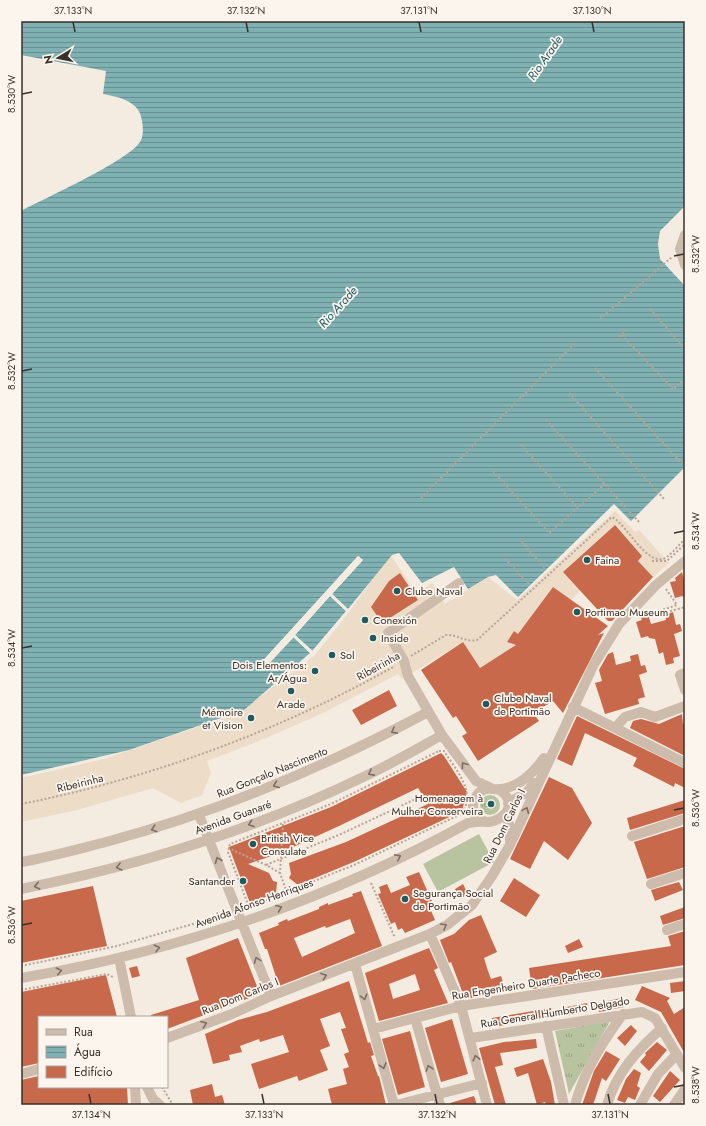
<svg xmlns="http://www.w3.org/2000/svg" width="706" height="1126" viewBox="0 0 706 1126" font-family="Jost,sans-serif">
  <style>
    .grass { fill: url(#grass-tufts) }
    .garden { fill: #b8c4a0 }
    .plaza { fill: #ecdcc8 }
    .water { fill: url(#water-rules) }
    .pier { fill: #f4ebe1; fill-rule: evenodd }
    .building { fill: #c8694b; fill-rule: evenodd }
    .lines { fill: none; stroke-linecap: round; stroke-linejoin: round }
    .path { stroke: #b9a596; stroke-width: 2; stroke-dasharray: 2 2; stroke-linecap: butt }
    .minor { stroke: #cdbbac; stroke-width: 10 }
    .oneway { stroke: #7d6f65 }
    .ticks { fill: none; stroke: #3b302b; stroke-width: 1.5 }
    .poi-dot { fill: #1f5a5e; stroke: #fbf5ee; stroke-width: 1.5 }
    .labels { text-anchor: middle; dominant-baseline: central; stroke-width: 3.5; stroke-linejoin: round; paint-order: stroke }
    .poi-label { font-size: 11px; fill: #3b302b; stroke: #fbf5ee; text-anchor: start }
    .street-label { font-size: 11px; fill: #3b302b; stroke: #fbf5ee }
    .water-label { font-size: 12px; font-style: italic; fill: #1f5a5e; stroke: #fbf5ee }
    .neatline { fill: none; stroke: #3b302b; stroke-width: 1.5 }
    .ticks-label { font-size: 10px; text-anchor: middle; fill: #3b302b }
  </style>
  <defs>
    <pattern id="grass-tufts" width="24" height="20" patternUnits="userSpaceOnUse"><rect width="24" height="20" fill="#b8c4a0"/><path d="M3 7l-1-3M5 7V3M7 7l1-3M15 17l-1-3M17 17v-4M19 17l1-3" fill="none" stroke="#97a083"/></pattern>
    <pattern id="water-rules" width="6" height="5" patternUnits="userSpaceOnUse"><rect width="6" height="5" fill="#7fb0b2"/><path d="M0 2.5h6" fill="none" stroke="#699091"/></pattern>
  </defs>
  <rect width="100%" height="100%" fill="#f4ebe1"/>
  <path class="grass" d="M480 805a10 10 0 1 1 20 0a10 10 0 1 1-20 0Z
    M610,1021L569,1094L555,1031Z"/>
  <path class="garden" d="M479,834L494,862L438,892L423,864Z"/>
  <path class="plaza" d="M615,511L635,532L639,530L669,563L653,577L638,561L642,556L614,525L563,572L571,581L576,577L585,586L571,600L553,587L518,634L514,631L507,642L516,645L480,668L463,642L402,679L398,674L323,713L259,741L207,761L211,773L202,795L181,803L153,788L77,810L21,822V778L104,759L239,713L315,655L350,611L390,554L417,594L432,583L445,604L488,577L517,600Z"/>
  <path class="water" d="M21,21H685V206L660,231L658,244L660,259L685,286V467L631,521L614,504L518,597L496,575L488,577L468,589L454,567L422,583L399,553L392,555L348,609L332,594L363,560L358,556L259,665L263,670L294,637L310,653L244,710L129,750L21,775V211C45,198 128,161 140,142C144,135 143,128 142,121C140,101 119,97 103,94L106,71L21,55Z
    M330,596L346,611L312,651L295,635Z"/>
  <path class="pier" d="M358,556L363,560L332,594L350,611L348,613L330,596L295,635L314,652L311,654L293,637L263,670L259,665ZM359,559L360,560L263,667L262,665Z"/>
  <path class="building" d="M615,525L642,556L638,561L653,577L612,621H608L563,572Z
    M682,572L685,584V598L682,596L675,598L670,582L676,581L675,578Z
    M400,573L418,600L382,623L371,607L389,581Z
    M553,587L608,626L598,635L604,633L563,713L553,701L533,713L539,721L478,761L462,736L467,733L456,716L453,718L421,670L463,642L480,668L516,645L507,642L514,631L518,634Z
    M647,611L651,624L666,620L665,615L673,612L676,625L680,624L682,631L674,634L680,656L673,658L674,663L666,665L663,652L659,654L655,639L649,638L648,636L641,638L636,622L642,620L639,614Z
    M613,652L616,665L631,661L630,656L638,654L641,666L645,665L647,672L639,675L645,697L638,699L639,704L605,714L595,683L602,681L599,670L608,654Z
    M389,690L397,706L361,725L352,710Z
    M682,714L683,724H685V756L630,728L633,721L641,719L659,724Z
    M577,716L685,769V788L675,783L674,787L633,766L637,758L585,733L572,766L557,759Z
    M441,753L444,756L467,792L462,811L356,861L298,885L289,878L291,874L289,863L346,842L428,804L418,788L339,826L280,853L248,864L269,873L273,881L277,882L276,893L250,903L229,847L331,807Z
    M549,777L572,788L592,823L568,860L544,841L530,869L510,859Z
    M685,800V813L630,830L627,818Z
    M685,826V867L647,879L634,842Z
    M419,872L433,904L429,906L435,920L405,933L402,928L398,930L395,922L391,924L378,894L381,893L379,887L387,884L391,893L410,885L406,877Z
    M514,878L540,895L526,917L500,901Z
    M679,882L683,890L655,901L651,890Z
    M463,884L468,894L460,899L455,889Z
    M93,886L107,946L21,963V901Z
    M361,891L382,946L279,986L267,949H265L259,933L279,925L278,923L287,919L288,921L319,909V907L328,903V905L353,896L352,894ZM350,919L355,933L302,957L294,938L325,926L326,928Z
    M685,907V918L663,925L660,916Z
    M481,915L497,952L484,958L488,971L491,979L501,976L506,992L465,999L451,962L449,963L440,940L454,934L469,920Z
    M685,931V965L532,989L529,968L671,946L668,936Z
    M238,938L260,994L167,1029V1017H151V1015L199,1000L186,958Z
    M579,939L583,947L568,953L565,946Z
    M429,948L438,968L434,970L448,1003L379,1021L365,973ZM415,974L420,990L393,999L389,984Z
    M137,966L140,976L132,978L129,968Z
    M106,975L117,1017H39V1063L21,1067V992Z
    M349,981L368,1043L370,1042L374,1055L371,1056L378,1076H379L386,1105H332L328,1089L347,1084L343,1069L349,1067L344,1054L349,1052L341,1029L346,1028L340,1012L320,1019L330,1046L320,1050L328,1070L299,1081L297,1076L259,1089L251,1064L289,1052L283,1035L260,1042L259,1039L240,1046L242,1052L229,1055L230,1060L213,1064L205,1034L238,1020L267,1012Z
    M685,981V991L671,993L670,983Z
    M642,986L670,998L667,1001L674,1014L685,1007V1054L661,1012L635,1000Z
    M622,998L624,1007L599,1012L597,1003Z
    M587,1003L588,1012L564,1016L562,1008Z
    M551,1008L552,1016L494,1027L492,1018Z
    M452,1019L468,1074L441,1082L425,1028Z
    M631,1025L637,1031L625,1046L617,1038Z
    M410,1031L425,1087L398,1095L382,1039Z
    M536,1039L537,1048L500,1053L503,1065L495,1067L506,1105H495L479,1048L504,1042Z
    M657,1042L667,1050L649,1071L640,1062L646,1055L645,1053Z
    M606,1051L620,1059L606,1081L602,1078L593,1105H582L594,1071Z
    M543,1059L551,1082L555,1105H546L545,1102L537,1105L528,1073L517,1077L514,1068Z
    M634,1069L641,1073L637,1086L640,1088L635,1100L628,1097L625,1103L617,1100L626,1079Z
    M670,1071L680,1080L660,1102L653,1096Z
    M39,1076V1087H127L128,1105H21V1080Z
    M212,1084L215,1097L222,1095L225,1105H193L190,1090Z
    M474,1096L477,1105H451L450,1103Z"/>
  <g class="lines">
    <path class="path" d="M650,309L685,349
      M600,319L672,257
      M622,335L673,389L685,379
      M617,340L626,330
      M595,368L685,467
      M569,393L664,499
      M546,420L639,522
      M521,445L578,508
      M493,471L549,533L605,484
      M421,498L575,343
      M522,542L545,568
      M505,559L529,584
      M652,561H667L685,544
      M666,589L677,605L659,611L660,614L685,607
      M411,656L446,635C458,634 465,643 477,640L612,517C627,524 648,570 667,557C673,552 679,545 685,539
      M439,751H444C455,769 478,793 461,814L354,865L249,907L228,852L230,844L331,804Z
      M21,804C152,778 279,731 395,666
      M283,824L280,873L287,893
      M228,848L266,865L280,873
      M266,865L341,834L422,796
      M371,883L395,938
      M21,966L117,946L224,915L226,910
      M21,990L107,974L113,977
      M162,1087L173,1105"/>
    <path class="minor" d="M685,235L680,249L685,265
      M459,583L388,633L404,661L408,676L442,735L476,781L491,788
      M685,673L680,675L685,690
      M573,707L685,763
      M615,728L625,717L641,712L655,717L685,706
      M498,789C533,810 473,842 473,805C474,799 477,793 483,790C489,787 494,790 501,789C520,787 534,772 544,758
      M508,803L527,792L534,783
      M505,814L509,824L510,841
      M199,815L271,996
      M632,836L685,819
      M21,862C50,857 78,849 106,842C219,812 325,767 428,712
      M651,884L685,873
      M21,889C137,866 253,830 359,779C388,766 415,750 442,735
      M667,930L685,924
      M430,934L461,1006L487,1105
      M119,958L131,1017
      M355,964L394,1105
      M21,978C177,951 330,899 468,823L484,821
      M415,1018L440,1105
      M546,1026L564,1105
      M373,1029L461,1006L685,972
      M167,1038L232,1014L271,996L430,934L447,925L472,905L492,876L510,845L594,664L619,624L656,585L685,561
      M471,1038L642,1012L655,1018L685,1068
      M21,1074L39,1069
      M135,1087L136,1105
      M147,1087L153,1099L160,1105
      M396,1105L482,1083
      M575,1105C584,1071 602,1042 623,1014
      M607,1105C616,1073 638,1049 662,1028
      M640,1105L658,1074L677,1054
      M674,1105L685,1089"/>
  </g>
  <defs><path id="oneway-chevron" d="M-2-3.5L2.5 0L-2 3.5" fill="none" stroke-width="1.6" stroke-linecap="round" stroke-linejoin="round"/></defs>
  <g class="oneway">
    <use href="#oneway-chevron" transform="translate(394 731) rotate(152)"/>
    <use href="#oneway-chevron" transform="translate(464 765) rotate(-126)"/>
    <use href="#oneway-chevron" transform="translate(371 773) rotate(152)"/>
    <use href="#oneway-chevron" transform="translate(276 785) rotate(158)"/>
    <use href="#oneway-chevron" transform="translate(526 810) rotate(-66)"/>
    <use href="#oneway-chevron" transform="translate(251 824) rotate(160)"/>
    <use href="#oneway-chevron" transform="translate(154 829) rotate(163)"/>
    <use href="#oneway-chevron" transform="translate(398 857) rotate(-27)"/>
    <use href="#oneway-chevron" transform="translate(218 860) rotate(-112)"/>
    <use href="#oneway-chevron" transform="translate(119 867) rotate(166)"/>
    <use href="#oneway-chevron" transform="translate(37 886) rotate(169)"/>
    <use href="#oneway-chevron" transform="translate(279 908) rotate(-22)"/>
    <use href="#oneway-chevron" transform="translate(444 926) rotate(-30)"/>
    <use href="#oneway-chevron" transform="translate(157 948) rotate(-14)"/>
    <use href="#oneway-chevron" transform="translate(257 960) rotate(-111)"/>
    <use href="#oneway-chevron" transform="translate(59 971) rotate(-12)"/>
    <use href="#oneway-chevron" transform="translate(324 976) rotate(-20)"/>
    <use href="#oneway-chevron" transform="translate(364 997) rotate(75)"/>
    <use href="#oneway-chevron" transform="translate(204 1024) rotate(-21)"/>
    <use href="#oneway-chevron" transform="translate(476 1058) rotate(-104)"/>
    <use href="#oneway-chevron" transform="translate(383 1066) rotate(74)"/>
    <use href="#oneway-chevron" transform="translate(429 1068) rotate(-107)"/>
  </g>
  <path class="ticks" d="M73,22L75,32M246,22L248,32M419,22L421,32M592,22L594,32M22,94L32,92M674,256L684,254M22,371L32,369M674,533L684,531M22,648L32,646M674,810L684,808M22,925L32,923M674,1087L684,1085M89,1094L91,1104M262,1094L264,1104M435,1094L437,1104M608,1094L610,1104"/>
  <g class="poi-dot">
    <circle cx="587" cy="560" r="4"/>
    <circle cx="397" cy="591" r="4"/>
    <circle cx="577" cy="612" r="4"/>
    <circle cx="365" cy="620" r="4"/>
    <circle cx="373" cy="638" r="4"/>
    <circle cx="332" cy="655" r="4"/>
    <circle cx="315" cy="671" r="4"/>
    <circle cx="291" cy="691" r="4"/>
    <circle cx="486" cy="704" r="4"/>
    <circle cx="251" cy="718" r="4"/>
    <circle cx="491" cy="804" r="4"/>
    <circle cx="253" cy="844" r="4"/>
    <circle cx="243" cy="881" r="4"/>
    <circle cx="405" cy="899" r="4"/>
  </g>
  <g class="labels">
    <g class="poi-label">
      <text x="595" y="560">Faina</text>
      <text x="405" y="591">Clube Naval</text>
      <text x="585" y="612">Portimao Museum</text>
      <text x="373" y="620">Conexión</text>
      <text x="381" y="638">Inside</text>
      <text x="340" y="655">Sol</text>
      <text x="307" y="665" text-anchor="end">Dois Elementos:<tspan x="307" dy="13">Ar/Água</tspan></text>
      <text x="494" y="698">Clube Naval<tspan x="494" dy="13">de Portimão</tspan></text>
      <text x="291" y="704" text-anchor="middle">Arade</text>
      <text x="243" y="712" text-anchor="end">Mémoire<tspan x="243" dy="13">et Vision</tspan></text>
      <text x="483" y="798" text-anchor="end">Homenagem à<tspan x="483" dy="13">Mulher Conserveira</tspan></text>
      <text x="261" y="838">British Vice<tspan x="261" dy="13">Consulate</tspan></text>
      <text x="235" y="881" text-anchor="end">Santander</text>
      <text x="413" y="893">Segurança Social<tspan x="413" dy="13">de Portimão</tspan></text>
    </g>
    <g class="street-label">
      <text transform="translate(378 666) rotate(-29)">Ribeirinha</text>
      <text transform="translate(272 772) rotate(-22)">Rua Gonçalo Nascimento</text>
      <text transform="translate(80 783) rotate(-14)">Ribeirinha</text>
      <text transform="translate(233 817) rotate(-20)">Avenida Guanaré</text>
      <text transform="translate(504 826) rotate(-64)">Rua Dom Carlos I</text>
      <text transform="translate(254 903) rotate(-20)">Avenida Afonso Henriques</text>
      <text transform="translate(526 984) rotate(-9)">Rua Engenheiro Duarte Pacheco</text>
      <text transform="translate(240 996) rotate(-22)">Rua Dom Carlos I</text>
      <text transform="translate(555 1012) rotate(-9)">Rua General Humberto Delgado</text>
    </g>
    <g class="water-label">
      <text transform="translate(545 58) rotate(-55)">Rio Arade</text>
      <text transform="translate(338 307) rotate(-48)">Rio Arade</text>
    </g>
  </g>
  <rect width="706" height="1126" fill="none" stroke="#fbf5ee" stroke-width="44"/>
  <rect x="38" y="1016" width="130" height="72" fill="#fbf5ee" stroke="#aea6a0"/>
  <rect x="46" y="1029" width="20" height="6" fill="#cdbbac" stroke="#aea6a0"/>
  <text x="74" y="1036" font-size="12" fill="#3b302b">Rua</text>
  <rect x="46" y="1046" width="20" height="12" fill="url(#water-rules)" stroke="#aea6a0"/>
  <text x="74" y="1056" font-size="12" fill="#3b302b">Água</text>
  <rect x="46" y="1066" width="20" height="12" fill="#c8694b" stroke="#aea6a0"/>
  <text x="74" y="1076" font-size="12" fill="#3b302b">Edifício</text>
  <g transform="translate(58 58) rotate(260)" stroke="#fbf5ee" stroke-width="3" paint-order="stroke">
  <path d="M0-3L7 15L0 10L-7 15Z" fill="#3b302b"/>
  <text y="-6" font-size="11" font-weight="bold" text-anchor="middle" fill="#3b302b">N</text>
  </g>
  <rect x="22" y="22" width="662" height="1082" class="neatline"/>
  <g class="ticks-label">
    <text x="73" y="14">37.133°N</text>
    <text x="246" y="14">37.132°N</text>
    <text x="419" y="14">37.131°N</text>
    <text x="592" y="14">37.130°N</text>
    <text transform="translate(11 94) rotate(-90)" y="4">8.530°W</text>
    <text transform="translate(695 254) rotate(-90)" y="4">8.532°W</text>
    <text transform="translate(11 371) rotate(-90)" y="4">8.532°W</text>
    <text transform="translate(695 531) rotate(-90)" y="4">8.534°W</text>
    <text transform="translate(11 648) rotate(-90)" y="4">8.534°W</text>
    <text transform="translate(695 808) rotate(-90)" y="4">8.536°W</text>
    <text transform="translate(11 925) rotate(-90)" y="4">8.536°W</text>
    <text transform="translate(695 1085) rotate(-90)" y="4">8.538°W</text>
    <text x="91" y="1118">37.134°N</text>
    <text x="264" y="1118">37.133°N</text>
    <text x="437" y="1118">37.132°N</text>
    <text x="610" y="1118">37.131°N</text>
  </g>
</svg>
